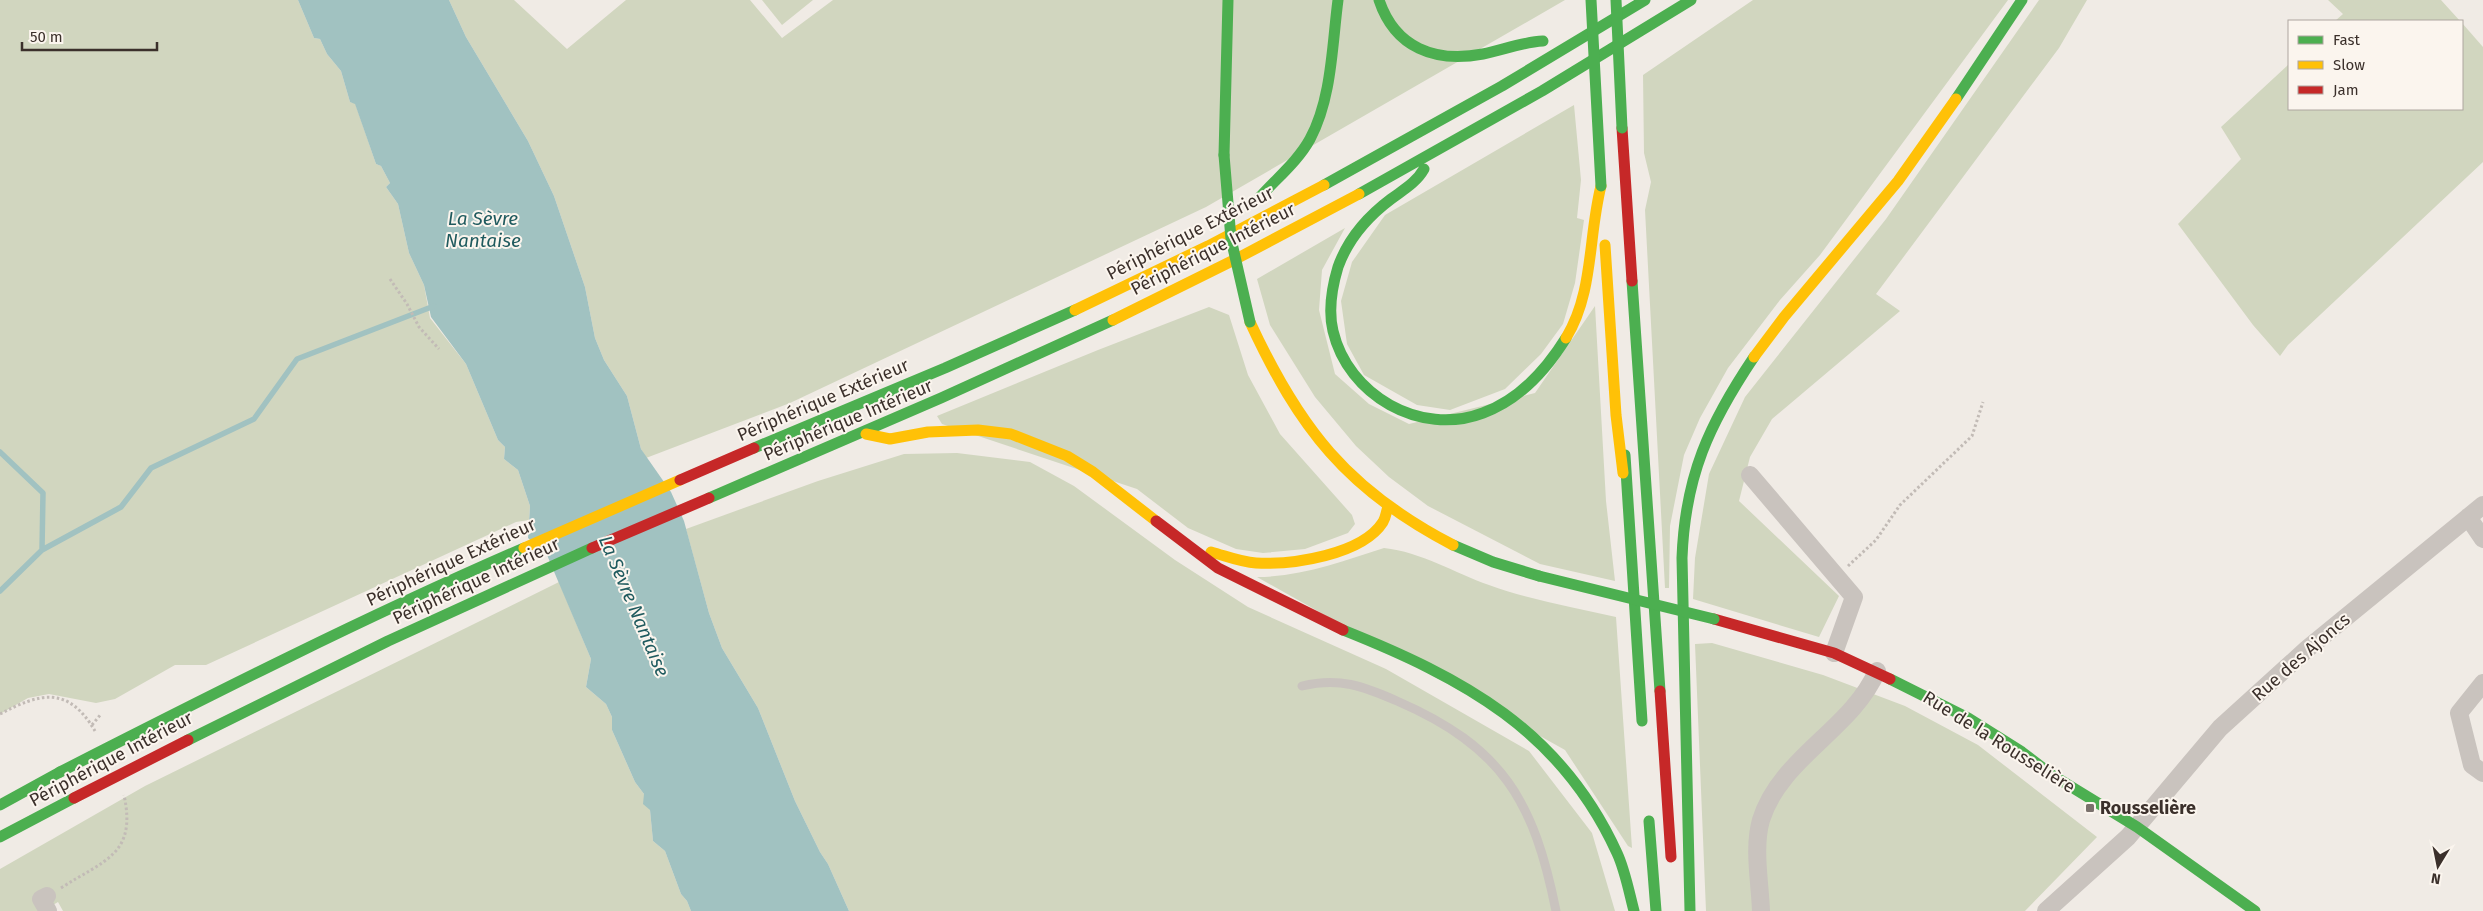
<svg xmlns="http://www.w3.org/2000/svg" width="2483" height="911" viewBox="0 0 2483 911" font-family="'Fira Sans',sans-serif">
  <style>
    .green { fill: #d1d6bf }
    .water { fill: #a1c2c1 }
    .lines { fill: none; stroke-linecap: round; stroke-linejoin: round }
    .stream { stroke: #a1c2c1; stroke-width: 5.5 }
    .path { stroke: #c2bbb6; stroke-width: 3; stroke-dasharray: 2.5 2.5; stroke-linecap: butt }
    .lane { stroke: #c9c3be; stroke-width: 9 }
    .street { stroke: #c9c3be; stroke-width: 18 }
    .fast { stroke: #4caf50; stroke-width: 11 }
    .slow { stroke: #ffc107; stroke-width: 11 }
    .jam { stroke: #c62828; stroke-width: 11 }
    .fast-bridge { stroke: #4caf50; stroke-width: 11 }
    .slow-bridge { stroke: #ffc107; stroke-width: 11 }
    .jam-bridge { stroke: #c62828; stroke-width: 11 }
    .poi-dot { fill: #7a716c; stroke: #fbf5ee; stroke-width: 2 }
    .labels { text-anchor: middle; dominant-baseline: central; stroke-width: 4; stroke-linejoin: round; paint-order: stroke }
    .street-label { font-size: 18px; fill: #3b302b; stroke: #fbf5ee }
    .poi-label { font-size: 18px; font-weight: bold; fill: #3b302b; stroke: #fbf5ee; text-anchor: start }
    .water-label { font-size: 19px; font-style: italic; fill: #1f5a5e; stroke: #fbf5ee }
  </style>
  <rect width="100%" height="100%" fill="#f0ebe5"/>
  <path class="green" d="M0,0H298L314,38L320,39L327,54L341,71L350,102L355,103L376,164L381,166L390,183L386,187L398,204L409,253L424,285L430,318L466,364L498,440L505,447L504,459L518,470L530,506L529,520L516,522L206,665H175L115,699L96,703L49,694L28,698L0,714Z
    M449,0H514L567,49L626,0H750L782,38L833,0H1565L1206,207L790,403L646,458L641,449L627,396L604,360L595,338L585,287L554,196L528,141L466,37Z
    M762,0H813L782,25Z
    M1753,0H2008L1820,255L1780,300L1728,368L1700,418L1684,455L1670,526L1669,588H1665L1645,210L1651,182L1644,153L1643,75Z
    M2039,0H2087L2059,48L1876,294L1900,311L1772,419L1750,457L1739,501L1839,596L1819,637L1693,599L1695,558L1709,474L1745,397L1886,219Z
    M2328,0H2441L2460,21H2335L2343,14Z
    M2462,23L2483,47V162L2288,345L2280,356L2253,325L2178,224L2241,159L2221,127L2289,64V109H2462Z
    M1574,105L1581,180L1577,218L1584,220L1575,283L1563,324L1541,354L1505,389L1450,410L1417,405L1364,375L1347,344L1341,301L1352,262L1385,215Z
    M1345,228L1322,270L1319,310L1335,374L1369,404L1409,424L1535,393L1595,306L1606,501L1615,581L1540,564L1428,506L1389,477L1356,446L1315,397L1270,325L1257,279Z
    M1209,307L1229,315L1248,375L1280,434L1352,515L1355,524L1348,533L1305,549L1263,553L1236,549L1188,528L1137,489L942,424L937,416L1098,350Z
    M957,453L1030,462L1074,486L1175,560L1248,607L1386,669L1529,751L1592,833L1615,911H849L828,864L820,852L795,801L758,708L722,648L709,613L686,529L818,481L904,454Z
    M1384,548C1421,552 1455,573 1489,585C1530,600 1574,607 1616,617L1632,848L1628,846L1565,750L1257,577C1301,577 1343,561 1384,548Z
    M559,582L591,659L586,687L606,704L612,717V730L635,782L644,794L650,810L653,841L665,851L681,894L687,901L691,911H63L58,902L43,911H0V869L145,786Z
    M1712,643L1823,675L1905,706L1978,745L2097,837L2025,911H1706L1695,644Z"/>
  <path class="water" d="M298,0H449L466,37L528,141L554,196L585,287L595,338L604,360L627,396L641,449L671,492L684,521L709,613L722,648L758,708L795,801L820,852L828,864L849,911H691L687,901L681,894L665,851L653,841L650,810L643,804L644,794L635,782L612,730V717L606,704L586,687L591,659L547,555L528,538L530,506L518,470L504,459L505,447L498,440L466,364L431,317L424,285L409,253L398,204L386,187L390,183L381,166L376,164L355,104L350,102L341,71L327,54L320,39L314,38Z"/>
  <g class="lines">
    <path class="stream" d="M0,452L43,493L42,550
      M0,591L42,550L121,507L151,468L254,419L297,359L434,306"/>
    <path class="path" d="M390,279L407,304L419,327L439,349
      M1848,566L1876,540L1900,505L1972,436L1983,402
      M0,714C40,693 68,685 95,731
      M92,725L101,714
      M61,888C104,860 137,855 124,795"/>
    <path class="lane" d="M1302,686C1339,677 1363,686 1397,701C1503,747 1534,801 1556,911"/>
    <path class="street" d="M1750,475L1854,597L1834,653
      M2468,517L2483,539
      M2483,683L2459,713L2472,765L2483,773
      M47,896L41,899L48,911
      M1761,911C1760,882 1753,848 1761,820C1780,758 1852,729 1877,671
      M2046,911L2128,837L2220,728L2307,649L2483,505"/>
    <path class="fast" d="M1379,0C1395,48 1435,63 1483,54C1503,50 1522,42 1543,41
      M1956,99L2022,0
      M1224,155L1228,0
      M1424,169C1416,183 1403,190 1391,199C1367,217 1348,239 1338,267C1332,287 1328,310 1333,331C1348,395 1420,437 1483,413C1519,400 1546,370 1566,338
      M1324,185L1502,86L1645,0
      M1359,194L1542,91L1691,0
      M1260,197C1277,178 1298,161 1310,139C1332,98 1332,45 1338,0
      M1632,281L1660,691
      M754,448L945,368L1075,310
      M1625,455L1642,721
      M709,498L941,398L1113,320
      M1453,545L1493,562L1539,576
      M1343,630C1463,678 1561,730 1617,853C1625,870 1629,892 1634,911
      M1890,679L1968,718L2022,752L2052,775L2137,827L2255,911
      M0,805L60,772
      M1649,821L1656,911
      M0,837L74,798
      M1690,911L1682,558C1685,476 1709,424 1754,357"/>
    <path class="slow" d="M1605,245L1616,415L1623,473
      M1075,310L1208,246L1324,185
      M1113,320L1236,259L1359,194
      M1250,322C1299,428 1347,490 1453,545
      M1566,338C1594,292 1588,237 1601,186
      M1754,357L1784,317L1898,181L1956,99
      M866,434L890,439L928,432L978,430L1011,434L1067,456L1093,472L1156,521
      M1211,552C1226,556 1240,562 1256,563C1292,565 1362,555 1383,522C1386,517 1386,512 1388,507"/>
    <path class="jam" d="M1622,128L1632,281
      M1156,521L1218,568L1343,630
      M1714,619L1834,653L1890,679
      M1660,691L1671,857"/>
    <path class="fast-bridge" d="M1591,0L1601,186
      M1616,0L1622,128
      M1224,155L1231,239L1250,322
      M1539,576L1714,619
      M188,740L388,641L592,548
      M60,772C213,694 367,616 524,548"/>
    <path class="slow-bridge" d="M524,548L680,480"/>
    <path class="jam-bridge" d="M680,480L754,448
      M592,548L709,498
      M74,798L188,740"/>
  </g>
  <rect class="poi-dot" x="2085" y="803" width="10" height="10" rx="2.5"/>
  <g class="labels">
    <g class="street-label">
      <text transform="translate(1190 233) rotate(-27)">Périphérique Extérieur</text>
      <text transform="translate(1213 249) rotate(-27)">Périphérique Intérieur</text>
      <text transform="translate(823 400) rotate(-23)">Périphérique Extérieur</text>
      <text transform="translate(848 420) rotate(-23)">Périphérique Intérieur</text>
      <text transform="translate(451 562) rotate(-25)">Périphérique Extérieur</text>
      <text transform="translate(476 581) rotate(-25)">Périphérique Intérieur</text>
      <text transform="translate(2301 657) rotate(-41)">Rue des Ajoncs</text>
      <text transform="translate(1999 742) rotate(32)">Rue de la Rousselière</text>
      <text transform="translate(111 759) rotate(-28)">Périphérique Intérieur</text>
    </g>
    <g class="poi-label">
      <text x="2100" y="808">Rousselière</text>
    </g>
    <g class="water-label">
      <text x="483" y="218">La Sèvre<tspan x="483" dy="22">Nantaise</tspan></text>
      <text transform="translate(634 606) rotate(67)">La Sèvre Nantaise</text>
    </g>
  </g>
  <rect x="2288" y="20" width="175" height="90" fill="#fbf5ee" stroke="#aea6a0"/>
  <rect x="2298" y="36" width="25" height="8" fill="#4caf50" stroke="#aea6a0"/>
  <text x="2333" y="45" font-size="15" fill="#3b302b">Fast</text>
  <rect x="2298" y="61" width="25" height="8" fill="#ffc107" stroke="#aea6a0"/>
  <text x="2333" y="70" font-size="15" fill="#3b302b">Slow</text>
  <rect x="2298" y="86" width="25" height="8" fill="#c62828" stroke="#aea6a0"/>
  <text x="2333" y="95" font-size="15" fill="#3b302b">Jam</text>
  <g transform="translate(2438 866) rotate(190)" stroke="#fbf5ee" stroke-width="4" paint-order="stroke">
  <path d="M0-4L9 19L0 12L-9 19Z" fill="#3b302b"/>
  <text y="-8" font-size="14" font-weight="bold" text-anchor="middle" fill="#3b302b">N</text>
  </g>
  <path d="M22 42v8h135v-8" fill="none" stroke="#3b302b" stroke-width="2.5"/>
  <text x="30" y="42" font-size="15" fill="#3b302b" stroke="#fbf5ee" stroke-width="4" paint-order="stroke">50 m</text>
</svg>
